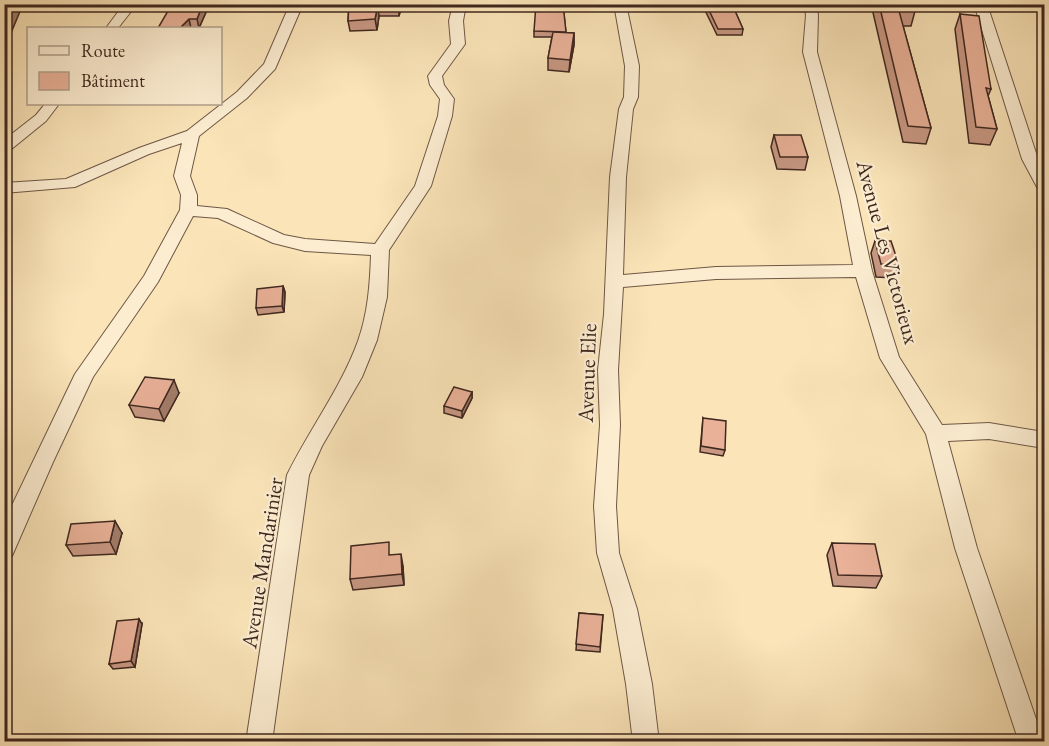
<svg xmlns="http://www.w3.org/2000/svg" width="1049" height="746" viewBox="0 0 1049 746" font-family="'EB Garamond',serif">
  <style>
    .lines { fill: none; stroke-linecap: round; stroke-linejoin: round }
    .minor-casing { stroke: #6e5745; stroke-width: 2 }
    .minor { fill: #fcedd1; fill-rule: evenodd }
    .wall { fill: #c89883; stroke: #40281f; stroke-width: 1.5 }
    .shaded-wall { fill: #a37c6a; stroke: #40281f; stroke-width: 1.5 }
    .building { fill: #e9b198; stroke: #40281f; stroke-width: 1.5 }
    .labels { text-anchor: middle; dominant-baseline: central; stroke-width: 4.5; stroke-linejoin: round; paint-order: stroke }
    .street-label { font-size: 22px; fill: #40281f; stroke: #fcedd1 }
  </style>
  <rect width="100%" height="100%" fill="#fae4b8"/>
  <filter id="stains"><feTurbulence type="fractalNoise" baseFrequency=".00333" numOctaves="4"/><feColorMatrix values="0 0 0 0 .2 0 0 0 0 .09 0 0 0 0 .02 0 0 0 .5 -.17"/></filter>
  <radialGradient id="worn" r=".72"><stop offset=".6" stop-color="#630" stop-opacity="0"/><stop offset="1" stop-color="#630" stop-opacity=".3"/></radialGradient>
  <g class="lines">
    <defs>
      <path id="minor" d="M124,4H137L118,28H106Z
        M290,4H303L275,69L247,98L199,136L190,176L197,195V206L227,209L284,235L305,239L375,244L415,186L438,116L440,99L430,85L428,76L451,44L449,21L453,4H466L463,21L465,44L442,76L444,85L454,99L452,116L431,186L389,250L387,297L377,340L362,377L322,446L309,475L272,742H246L287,475C309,430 341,388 358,341C368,313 370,284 371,255L305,251L273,243L218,218L193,216L158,282L93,377L53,462L12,556L4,559V522L75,374L144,276L180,210L181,195L174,176L182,143L149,154L75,187L4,193V183L66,179L139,148L187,131L237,92L264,64Z
        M614,4H626L639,66L638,97L633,109L626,177L623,275L716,267L853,265L840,196L803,52L806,15L804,4H816L818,15L817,52L856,196L872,271L899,357L942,425L989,423L1044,432V448L989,439L948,441L977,548L1044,742H1019L955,548L926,434L880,358L856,277L716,279L623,287L618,370L620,425L616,506L619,553L637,609L652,684L659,742H633L626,684L613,609L597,553L594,506L600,425L598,370L604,314L610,177L619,109L624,97L625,66Z
        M974,4H987L1038,159L1044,172V191L1038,189L1022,159Z
        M45,104H59L46,121L9,151L4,152V140L36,115Z"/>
    </defs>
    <use href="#minor" class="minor-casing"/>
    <use href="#minor" class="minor"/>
  </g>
  <path class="wall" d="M349,4H402L399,16H379L377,30L350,31L348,21Z
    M563,4L566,33H574V45L569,72L548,70V58L552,37H534V31Z
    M702,4H732L743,29L742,35H717Z
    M871,4H912L915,11L911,26H903L931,128L926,144L903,142Z
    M1040,4H1044V17Z
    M207,10L199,28H158Z
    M960,14L991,89L988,96L997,129L990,145L969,143L955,29Z
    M774,135L808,157L805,170L777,169L771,147Z
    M875,241L899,265L894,278L876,277L871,253Z
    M283,286L285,292L284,312L258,315L256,308Z
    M472,392V398L462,418L444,413V406Z
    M179,393L164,421L135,417L129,405Z
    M703,418L725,450L723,456L700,452Z
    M122,533L116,554L73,556L66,545Z
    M832,543L882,576L876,588L833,586L827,555Z
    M391,555L403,566L404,585L353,590L350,579Z
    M579,613L603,615L600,652L576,650Z
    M142,624L135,667L113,669L109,664Z"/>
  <path class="shaded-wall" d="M13,4H20L21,9L11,33L4,39V22Z
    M203,4H206L207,10L199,28L197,19Z
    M399,4H402L399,16Z
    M378,5L379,16L377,30L375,19Z
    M189,19L191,28H180Z
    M574,33V45L569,72L570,60Z
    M283,286L285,292L284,312L282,306Z
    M174,380L179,393L164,421L159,409Z
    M472,392V398L462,418V411Z
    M115,521L122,533L116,554L110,542Z
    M401,554L403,566L404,585L402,574Z
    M139,619L142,624L135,667L131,661Z"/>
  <path class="building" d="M4,4H13L4,22Z
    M172,4H203L197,19H189L180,28H158Z
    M349,4H399L398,6L378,5L375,19L348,21Z
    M536,4H563L566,32L534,31Z
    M706,4H732L743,29H718Z
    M879,4H912L915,11H899L931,128L908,126Z
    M960,14L979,16L991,89L986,88L997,129L976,127Z
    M553,32L574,33L570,60L548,58Z
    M774,135H801L808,157H780Z
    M875,241H891L899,265L881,264Z
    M283,286L282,306L256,308L257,289Z
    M145,377L174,380L159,409L129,405Z
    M454,387L472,392L462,411L444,406Z
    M703,418L726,421L725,450L701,446Z
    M115,521L110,542L66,545L71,524Z
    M389,542V555L401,554L402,574L350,579L351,546Z
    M832,543L875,544L882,576L838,575Z
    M579,613L603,615L600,647L576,644Z
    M139,619L131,661L109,664L117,621Z"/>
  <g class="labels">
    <g class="street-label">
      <text transform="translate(888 252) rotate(75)">Avenue Les Victorieux</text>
      <text transform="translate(587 373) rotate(-88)">Avenue Elie</text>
      <text transform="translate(262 563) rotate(-81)">Avenue Mandarinier</text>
    </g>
  </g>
  <rect width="1049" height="746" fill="none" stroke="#fae4b8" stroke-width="24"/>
  <rect x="6" y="6" width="1037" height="734" fill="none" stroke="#40281f" stroke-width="3"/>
  <rect x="12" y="12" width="1025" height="722" fill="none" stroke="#40281f" stroke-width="1.5"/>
  <rect x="27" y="27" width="195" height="78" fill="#fcedd1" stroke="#b19e8a" stroke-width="1.5"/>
  <rect x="39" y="46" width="30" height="9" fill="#fcedd1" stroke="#b19e8a" stroke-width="1.5"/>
  <text x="81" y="57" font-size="18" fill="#40281f">Route</text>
  <rect x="39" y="72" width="30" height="18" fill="#e9b198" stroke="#b19e8a" stroke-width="1.5"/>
  <text x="81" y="87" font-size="18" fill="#40281f">Bâtiment</text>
  <rect width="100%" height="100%" filter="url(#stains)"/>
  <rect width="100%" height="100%" fill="url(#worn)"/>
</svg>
